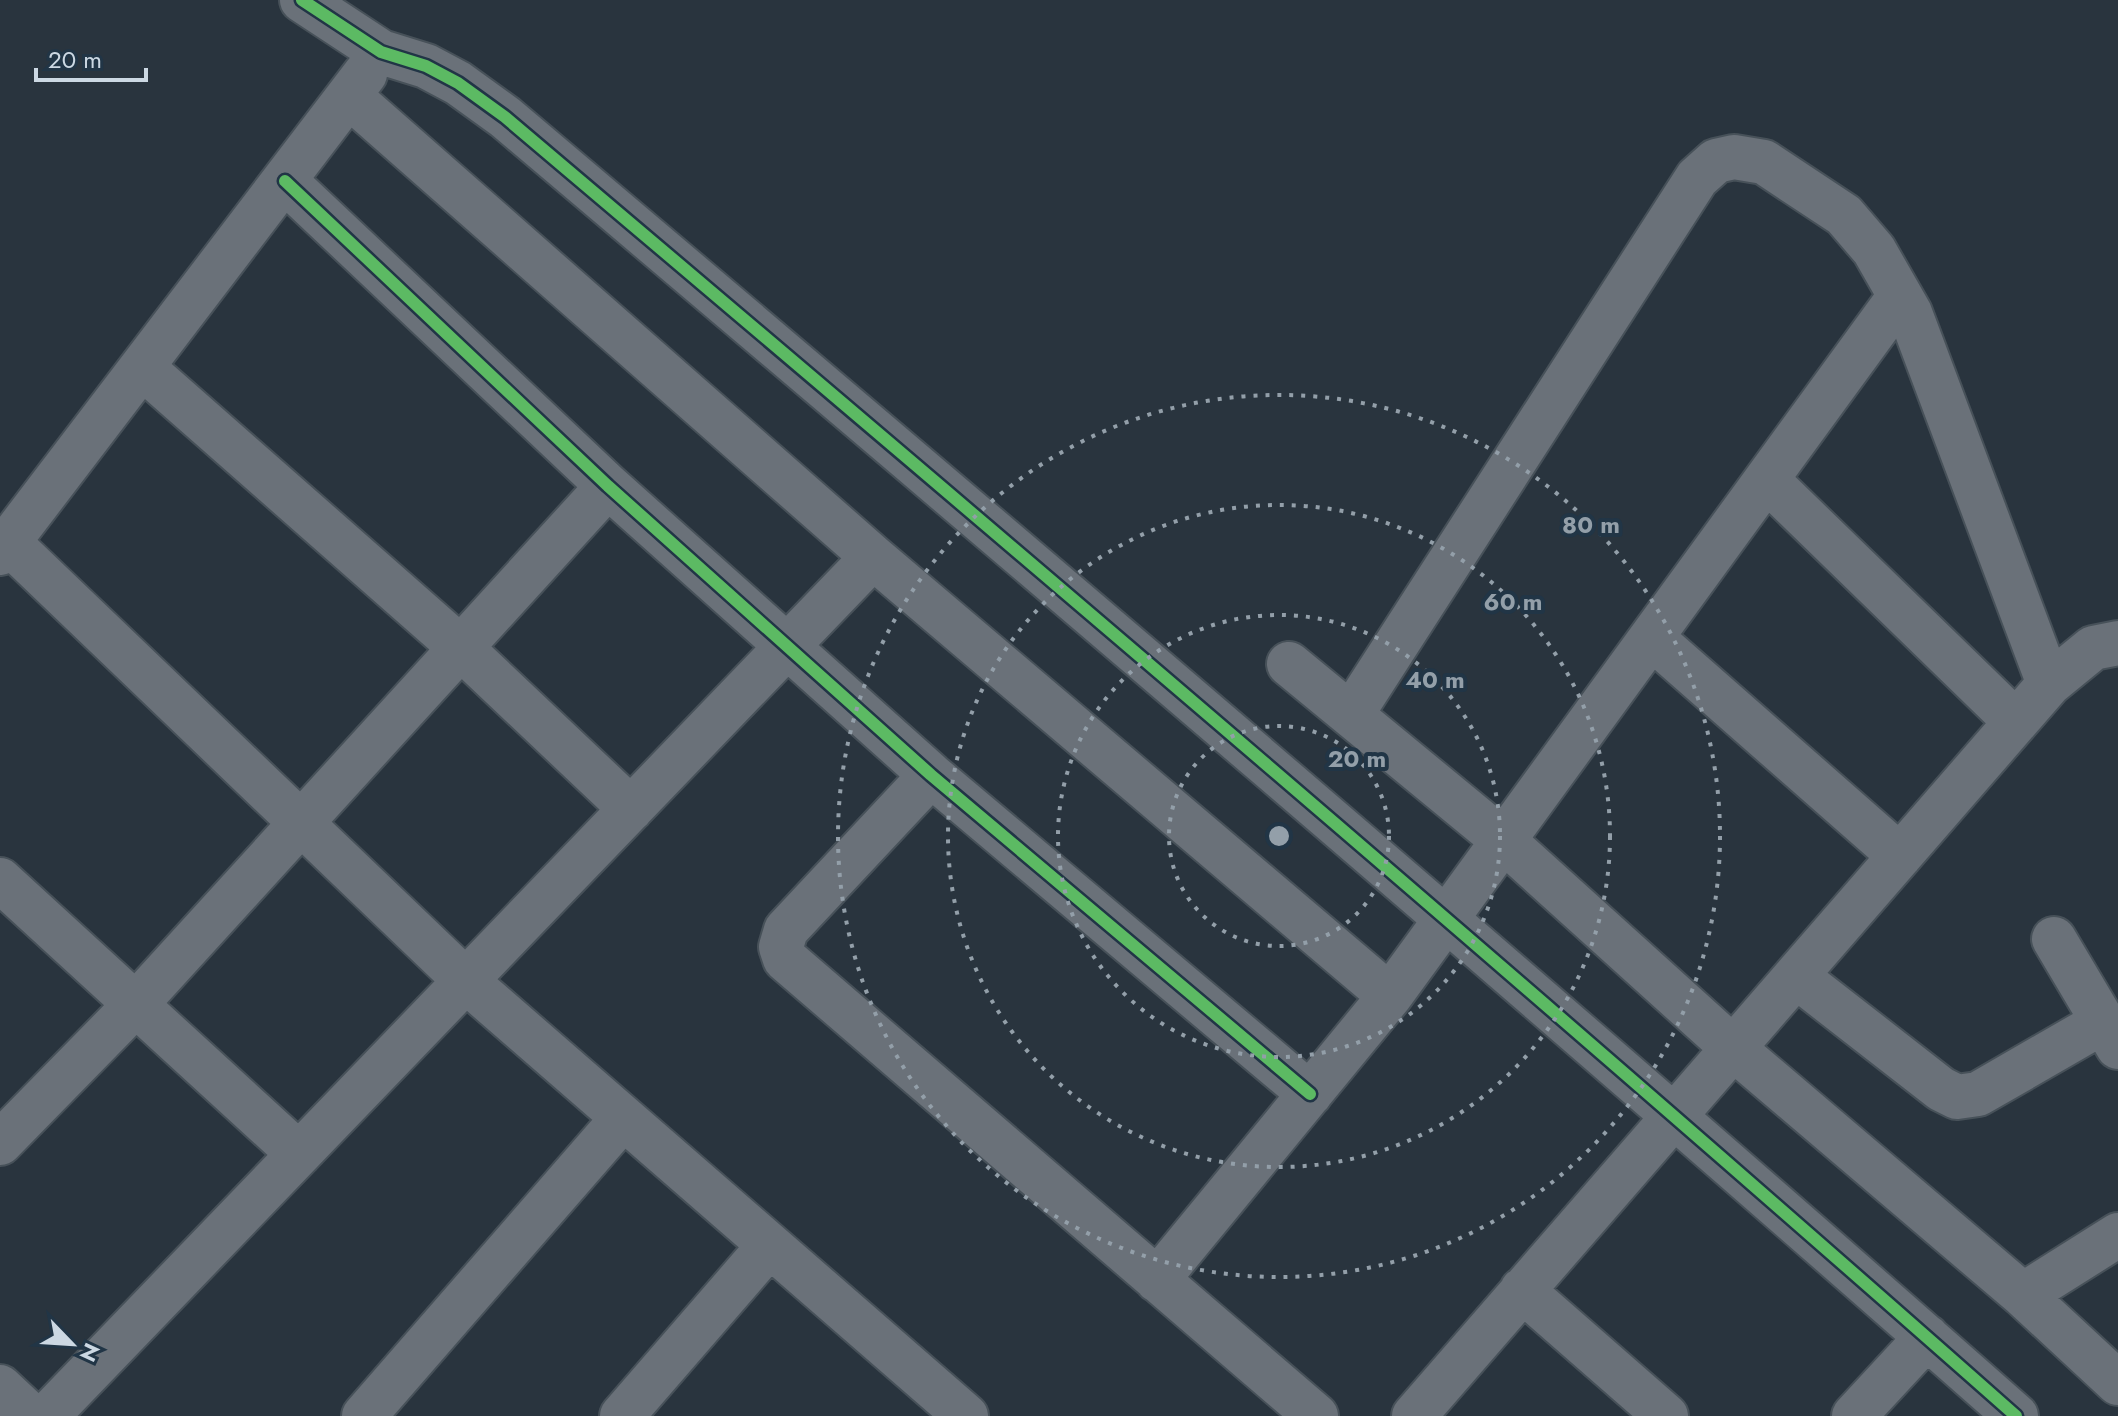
<svg xmlns="http://www.w3.org/2000/svg" width="2118" height="1416" viewBox="0 0 2118 1416" font-family="Jost,sans-serif">
  <style>
    .lines { fill: none; stroke-linecap: round; stroke-linejoin: round }
    .minor-casing { stroke: #475159; stroke-width: 48 }
    .minor { stroke: #6a7179; stroke-width: 44 }
    .cycleway-casing { stroke: #213546; stroke-width: 17 }
    .cycleway { stroke: #5cba63; stroke-width: 12 }
    .ring { fill: none; stroke: #939fa9; stroke-width: 4; stroke-dasharray: 4 8 }
    .centre { fill: #939fa9; stroke: #213546; stroke-width: 4 }
    .ring-label { font-size: 24px; text-anchor: middle; font-weight: bold; fill: #939fa9; stroke: #213546; stroke-width: 8; stroke-linejoin: round; paint-order: stroke }
  </style>
  <rect width="100%" height="100%" fill="#29343e"/>
  <g class="lines">
    <defs>
      <path id="minor" d="M302,0L381,52L426,66L458,83L505,117C1012,546 1518,976 2016,1416
        M349,96L873,557L1390,996
        M285,181L608,486L931,775L1310,1094
        M143,368L461,648L631,809
        M1767,480L2016,722
        M8,542L465,980L966,1416
        M0,553L365,74
        M1652,638L1900,856
        M1289,664L1504,841L1734,1049L2023,1295L2118,1383
        M1351,715L1697,178L1716,161L1734,157L1764,162L1844,215L1874,250L1910,313L2049,684
        M931,775L786,930L781,947L785,959L1316,1416
        M0,880L299,1154
        M2054,939L2118,1047
        M1796,976L1941,1089L1957,1097L1978,1094L2103,1022
        M0,1143L136,1004L608,486
        M1157,1280L1390,996L1900,296
        M1522,1290L1666,1416
        M2023,1295L2118,1235
        M0,1387L31,1416
        M47,1416L873,557
        M364,1416L623,1118
        M622,1416L769,1246
        M1414,1416L2049,684L2093,648L2118,643
        M1854,1416L1927,1337"/>
    </defs>
    <use href="#minor" class="minor-casing"/>
    <use href="#minor" class="minor"/>
    <defs>
      <path id="cycleway" d="M302,0L381,52L426,66L458,83L505,117C1012,546 1518,976 2016,1416
        M285,181L608,486L931,775L1310,1094"/>
    </defs>
    <use href="#cycleway" class="cycleway-casing"/>
    <use href="#cycleway" class="cycleway"/>
  </g>
  <g class="ring">
    <circle cx="1279" cy="836" r="110"/>
    <circle cx="1279" cy="836" r="221"/>
    <circle cx="1279" cy="836" r="331"/>
    <circle cx="1279" cy="836" r="441"/>
  </g>
  <circle cx="1279" cy="836" r="12" class="centre"/>
  <g class="ring-label">
    <text x="1591" y="533">80 m</text>
    <text x="1513" y="610">60 m</text>
    <text x="1435" y="688">40 m</text>
    <text x="1357" y="767">20 m</text>
  </g>
  <g transform="translate(72 1344) rotate(115)" stroke="#213546" stroke-width="6" paint-order="stroke">
  <path d="M0-6L14 30L0 20L-14 30Z" fill="#ccd8e3"/>
  <text y="-12" font-size="22" font-weight="bold" text-anchor="middle" fill="#ccd8e3">N</text>
  </g>
  <path d="M36 68v12h110v-12" fill="none" stroke="#ccd8e3" stroke-width="4"/>
  <text x="48" y="68" font-size="24" fill="#ccd8e3" stroke="#213546" stroke-width="6" paint-order="stroke">20 m</text>
</svg>
